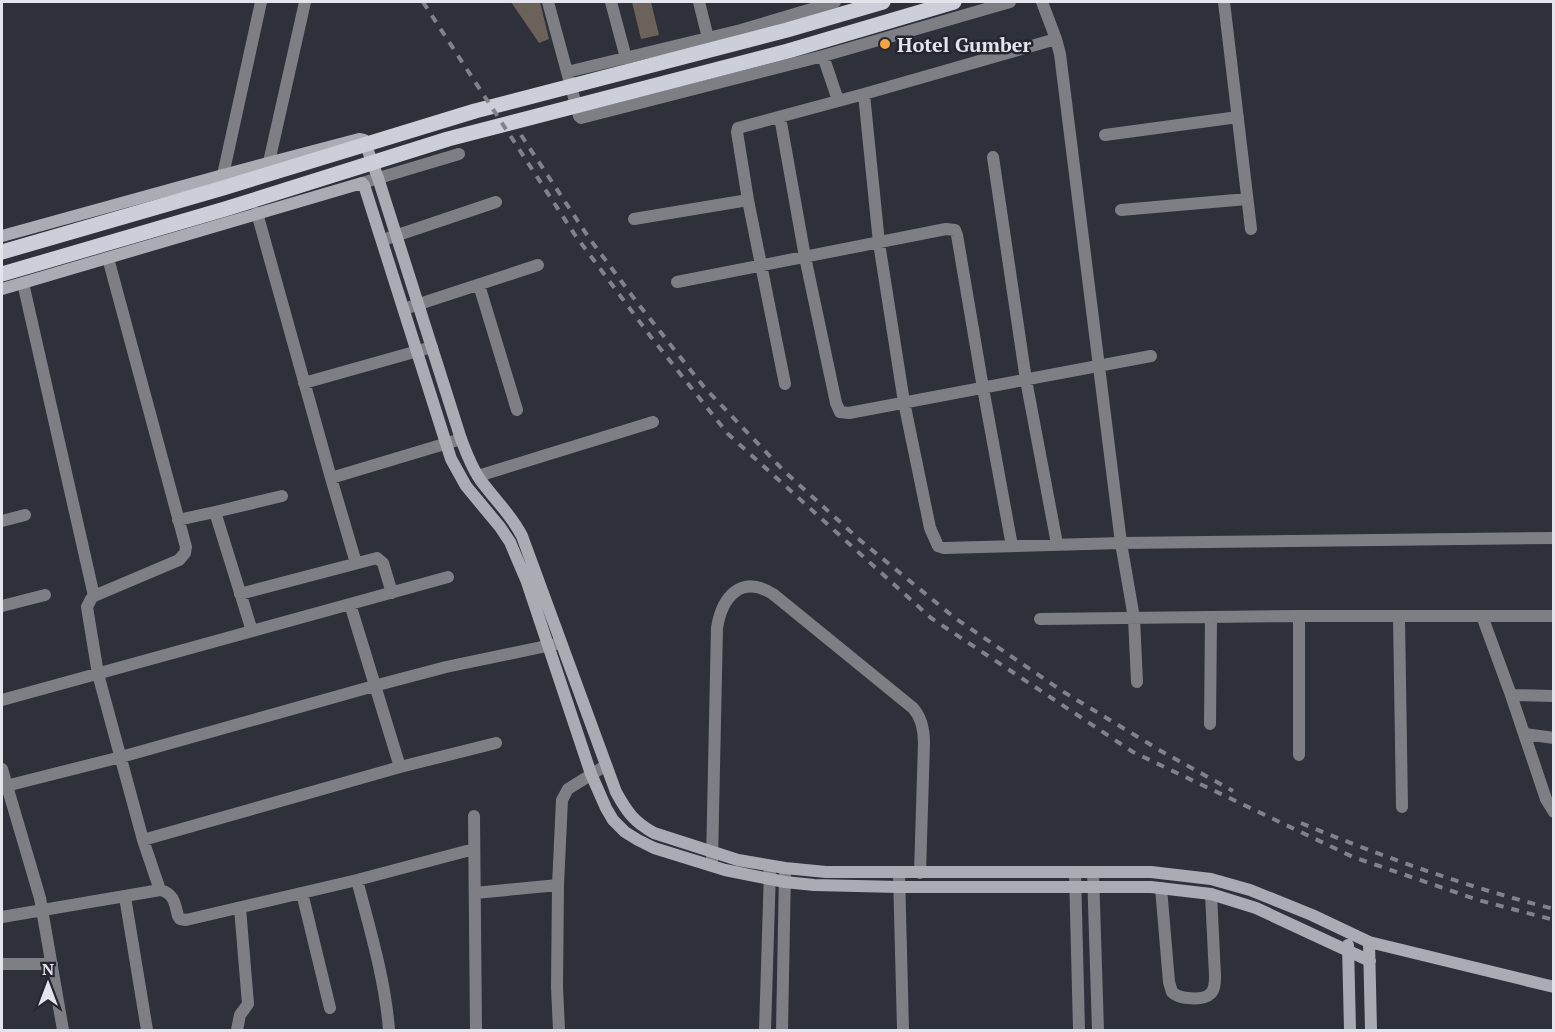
<svg xmlns="http://www.w3.org/2000/svg" width="1555" height="1032" viewBox="0 0 1555 1032" font-family="'PT Serif',serif">
  <style>
    .building { fill: #6b6259 }
    .lines { fill: none; stroke-linecap: round; stroke-linejoin: round }
    .street { stroke: #7e7f85; stroke-width: 12 }
    .secondary { stroke: #aaacb4; stroke-width: 12 }
    .primary { stroke: #ccced9; stroke-width: 15 }
    .rail { stroke: #80828a; stroke-width: 4; stroke-dasharray: 8 8; stroke-linecap: butt }
    .poi-dot { fill: #f4a444; stroke: #252630; stroke-width: 2 }
    .labels { text-anchor: middle; dominant-baseline: central; stroke-width: 5; stroke-linejoin: round; paint-order: stroke }
    .poi-label { font-size: 20px; font-weight: bold; fill: #e4e5ec; stroke: #252630; text-anchor: start }
  </style>
  <rect width="100%" height="100%" fill="#2e303a"/>
  <path class="building" d="M511,2H540L549,39L539,43Z
    M632,2H651L659,35L641,39Z"/>
  <g class="lines">
    <path class="street" d="M548,2L579,116L581,118L823,56L1010,2
      M611,2L626,58
      M699,2L708,38
      M1042,2L1056,39L1060,54L1121,543L1134,618L1137,682
      M1224,2L1251,229
      M823,56L838,100
      M567,72L741,30L835,2
      M864,94L879,243L904,402L930,528L938,546L944,548L1121,543L1554,538
      M780,117L805,257L836,403L840,412L849,413L1151,356
      M1105,135L1238,117
      M993,157L1026,380L1057,544
      M269,162L305,2
      M223,175L261,2
      M362,183L459,154
      M1121,210L1247,199
      M257,213L331,478L356,563
      M634,219L748,200
      M383,240L496,202
      M108,258L186,547L185,553L179,560L94,596L91,599L87,607L98,674L143,840L160,890
      M677,282L946,229L955,230L957,235L983,388L1012,546
      M23,283L94,596
      M479,285L517,410
      M404,309L538,265
      M304,383L432,347
      M785,384L748,200L737,132L738,128L864,94L1056,39
      M478,476L653,422
      M331,478L461,439
      M215,512L282,496
      M178,520L215,512L252,631
      M2,521L25,515
      M240,594L377,558L383,563L392,593
      M350,604L400,767
      M2,606L45,595
      M1299,616V755
      M1482,616L1511,695L1546,799L1554,812
      M1399,617L1402,807
      M1040,619L1299,616H1554
      M1511,695L1554,696
      M2,700L448,577
      M1210,724L1211,618
      M1525,734L1554,738
      M2,769L40,898L63,1030
      M2,787L121,757L374,686L446,667L561,643
      M474,816L476,1030
      M143,840L400,767L496,743
      M712,861L717,628C722,597 741,574 773,594L913,708C922,718 924,730 924,743L920,873
      M1075,872L1079,1030
      M1093,872L1098,1030
      M899,873L903,1030
      M357,880C370,930 385,979 389,1030
      M1161,888L1169,982C1170,985 1171,989 1172,992C1178,999 1203,1001 1210,994C1215,990 1215,982 1215,976L1211,894
      M302,893L330,1008
      M475,893L558,885
      M125,897L147,1030
      M2,917L160,890C174,893 175,904 178,916L180,919L186,920L357,880L474,849
      M2,964H52
      M237,1030L240,1015L248,1004L240,908
      M559,1030L557,987L558,885L562,800L568,789L605,766
      M765,1030L770,870
      M782,1030L785,872"/>
    <path class="secondary" d="M2,236L223,175L359,139L364,140L378,178L461,439C466,452 471,466 479,478C493,498 511,514 522,536L616,792C627,812 634,822 654,833L738,860L785,868L826,872H1151L1211,879L1250,890L1312,915L1369,942L1554,987
      M2,289L362,183L364,185L451,459L466,486L500,527L510,542L527,582L591,774L606,808L613,820L625,832L638,840L654,848L725,870L785,882L814,885L899,887H1151L1211,894L1256,908L1370,961
      M1369,942L1371,1030
      M1348,945L1350,1030"/>
    <path class="primary" d="M2,252L223,188L475,111L787,30L883,2
      M2,274L225,209L448,139L788,51L954,2"/>
    <path class="rail" d="M423,2L575,235L651,337L728,434L931,618L1133,752L1353,857L1478,900L1554,920
      M521,135L589,238L639,305L704,387L784,471L861,541L955,618L1062,691L1161,751L1233,791
      M1301,823C1383,857 1467,887 1554,909"/>
  </g>
  <circle class="poi-dot" cx="885" cy="44" r="6"/>
  <g class="labels">
    <g class="poi-label">
      <text x="897" y="44">Hotel Gumber</text>
    </g>
  </g>
  <rect width="1555" height="1032" fill="none" stroke="#e4e5ec" stroke-width="6"/>
  <g transform="translate(48 984)" stroke="#252630" stroke-width="4.5" paint-order="stroke">
  <path d="M0-4.5L10 22L0 15L-10 22Z" fill="#e4e5ec"/>
  <text y="-9" font-size="16" font-weight="bold" text-anchor="middle" fill="#e4e5ec">N</text>
  </g>
</svg>
